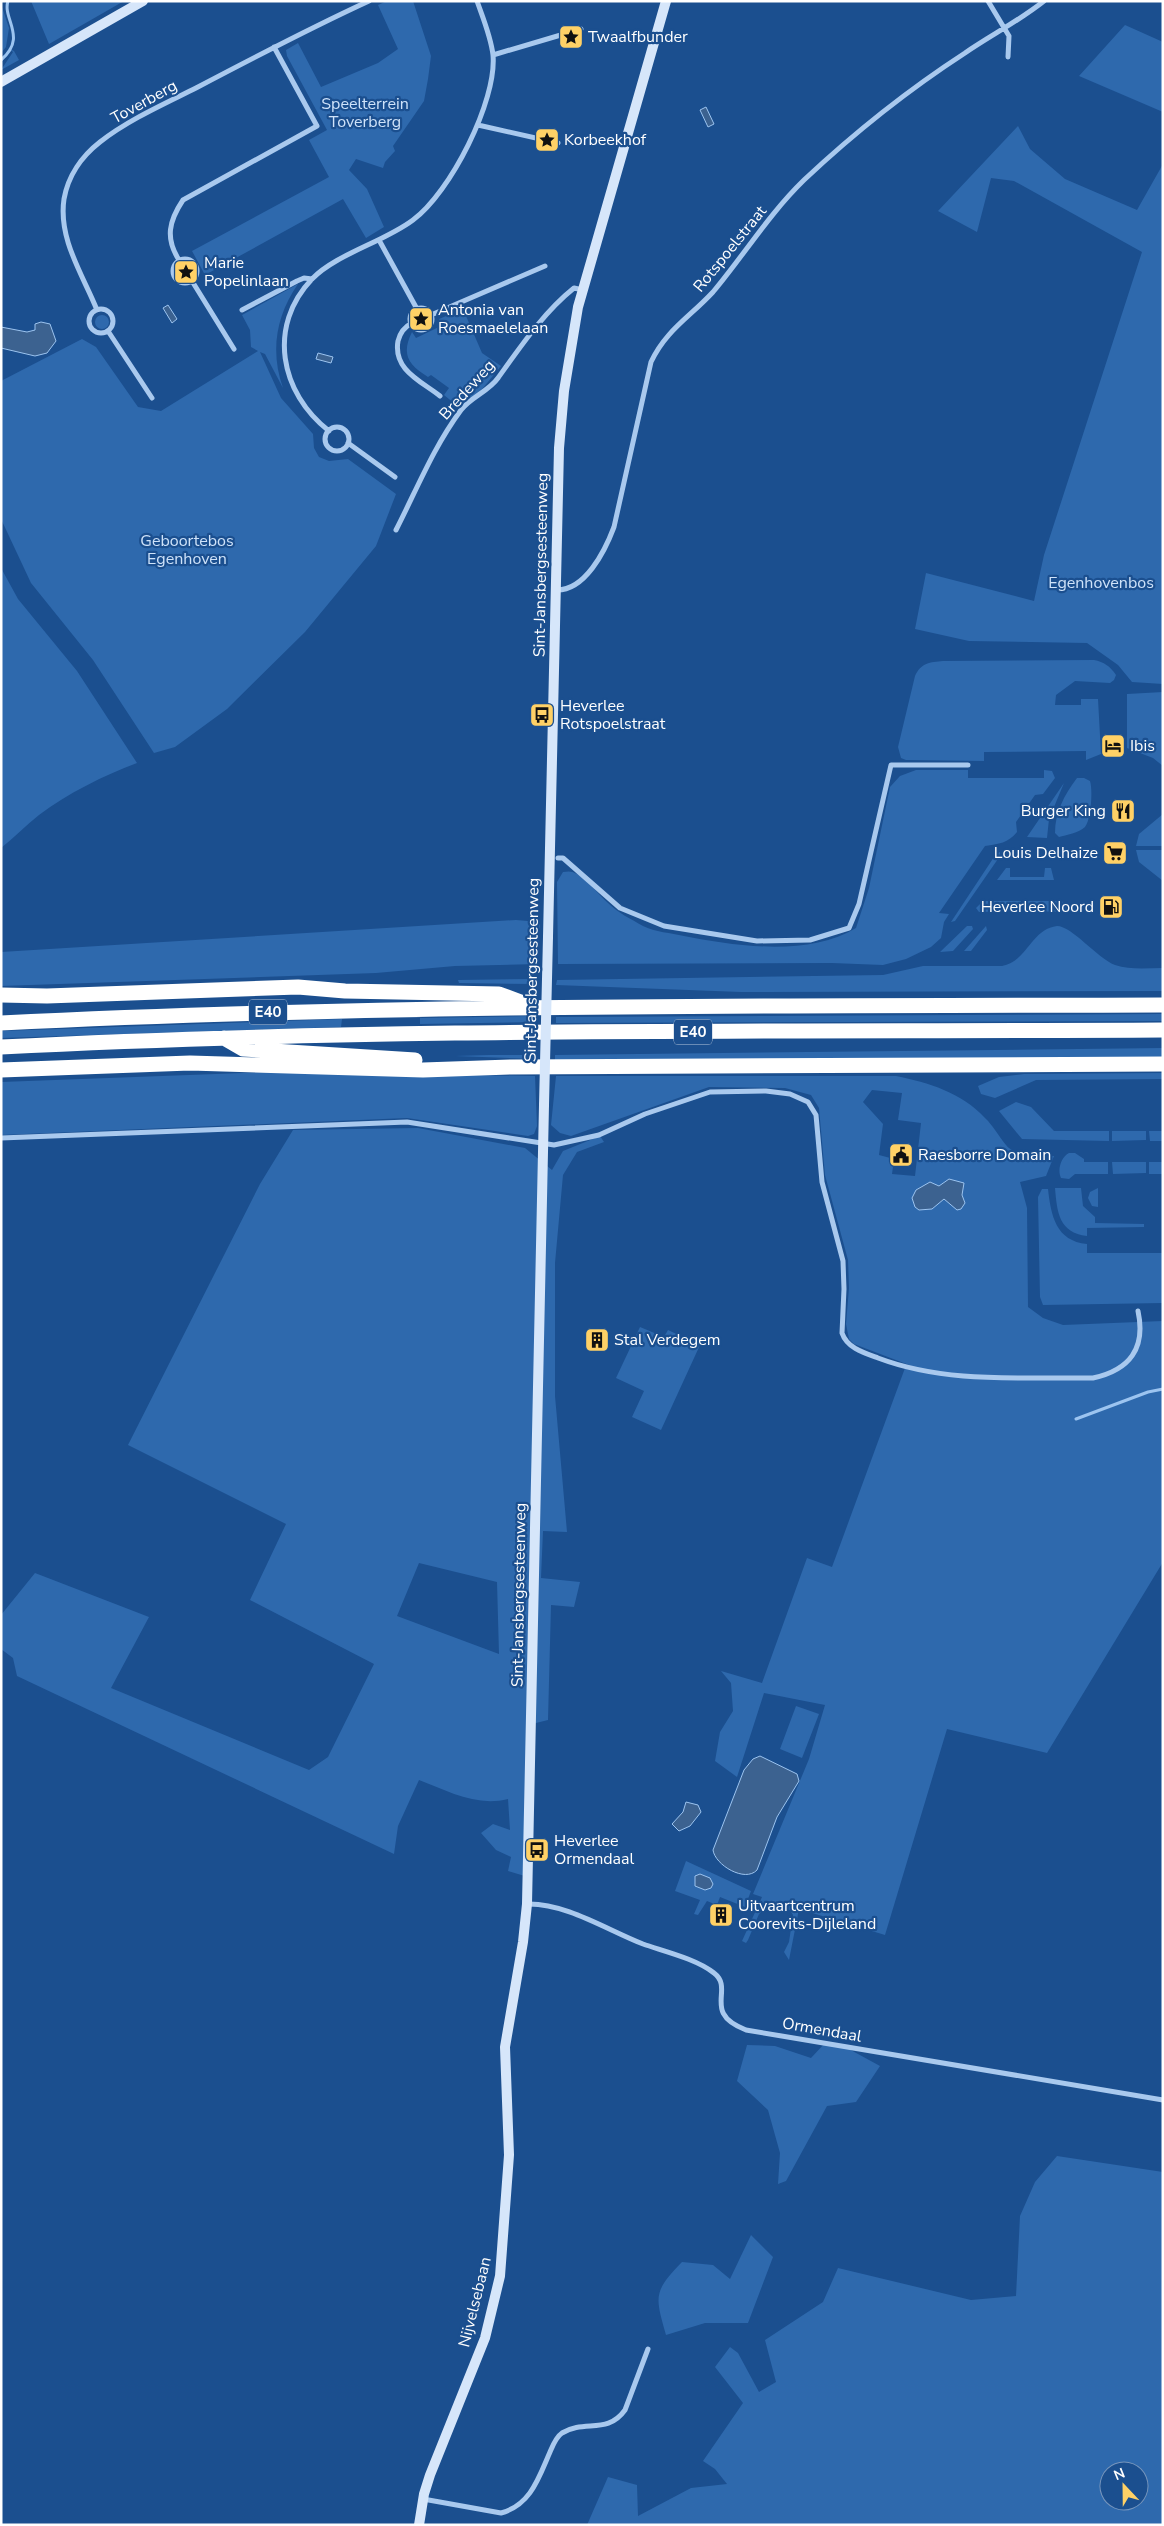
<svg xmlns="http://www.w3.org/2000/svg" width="1164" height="2526" viewBox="0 0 1164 2526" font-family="'Nunito Sans',sans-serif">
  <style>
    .green { fill: #2e69ad; fill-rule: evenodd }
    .water { fill: #3c6290; stroke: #9cc4f0 }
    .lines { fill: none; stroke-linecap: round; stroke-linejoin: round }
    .stream { stroke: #9cc4f0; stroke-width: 3 }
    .street { stroke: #a9c9ee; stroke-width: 5 }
    .secondary { stroke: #d6e6fa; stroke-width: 10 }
    .highway { stroke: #fff; stroke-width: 15 }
    .secondary-bridge { stroke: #d6e6fa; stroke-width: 10 }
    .labels { text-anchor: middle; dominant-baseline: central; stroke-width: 4.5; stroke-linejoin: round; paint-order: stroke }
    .shield { fill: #1b4f8f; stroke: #bbcadd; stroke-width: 1 }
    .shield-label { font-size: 15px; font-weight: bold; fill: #fff }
    .poi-label { font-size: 16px; fill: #fff; stroke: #1b4f8f; text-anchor: start }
    .street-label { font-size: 16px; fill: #fff; stroke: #1b4f8f }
    .park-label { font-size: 16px; fill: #cfe3fa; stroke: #1b4f8f }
  </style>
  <rect width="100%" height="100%" fill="#1b4f8f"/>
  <path class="green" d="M31,1H124L49,44Z
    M387,1H413L431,56L428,79L424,101L393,146L395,151L385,162L383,168L356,159L349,170L367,189L384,227L366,238L343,199L205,275L192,251L329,177L309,140L327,130L287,56L286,50L298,43L321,87L378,63L398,49L378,5Z
    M1,4L9,28L6,47L14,51L19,60L1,70L13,52L6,47L1,53Z
    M1125,25L1163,42V112L1079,76Z
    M1018,126L1030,149L1065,179L1137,210L1163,164V684L1132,682L1118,665L1087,643L969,641L915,629L926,573L1034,601L1044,555L1142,252L1014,181L991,178L977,232L938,211Z
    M179 271a7 7 0 1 1 14 0a7 7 0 1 1-14 0Z
    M298,284C276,316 270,351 283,388L265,354L260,352L281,398L313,434L314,448L319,457L329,461L348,459L396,494L376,546L305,632L227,709L175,747L154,753L93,660L31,583L1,519V381L82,339L96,347L138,407L161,411L258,351L251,347L250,330L242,315Z
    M463,309L482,353L501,366L483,388L460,408L444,395L449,388L431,375L428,377C408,365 401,354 412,332L416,338L441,326L439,319Z
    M95 322a7 7 0 1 1 14 0a7 7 0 1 1-14 0Z
    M1,568L18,599L77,671L137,763C103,776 68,793 39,815C26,825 14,838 1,848Z
    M1094,660C1104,662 1110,666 1116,675L1114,680L1110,683L1075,681L1056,695L1055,705H1081V699H1098L1101,754L1086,760V751L984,752V761L906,760L901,758L898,747L915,676C921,663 930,662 943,661Z
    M1163,692V766L1153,758L1127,748V694Z
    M916,770H968V778H1044V770L1052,771L1055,778L1043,794L1035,795L1016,822L1017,832C1008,843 999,844 985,846L939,913L949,914L944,922L941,938L931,947L906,959L883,965L832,963L558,964L557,882L563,872C569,871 572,871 577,874C589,881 598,894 608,903C618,913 631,919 643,926C655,932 671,933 684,936C735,946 809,957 856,928L869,888L890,787L900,776Z
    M1077,778H1084L1090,781C1093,790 1091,820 1085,827C1079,833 1066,835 1059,837L1055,833C1055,813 1064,795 1077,778Z
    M1064,783L1049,819L1047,838L1027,837Z
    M1163,814V846H1136L1139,834Z
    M1136,850H1163V881L1139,862Z
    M1000,852V856L955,921L951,922L996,854Z
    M1006,868H1010V877H1044L1045,868H1051L1054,880H997Z
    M983,901H1021V911L979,912L976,908Z
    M1026,901H1062L1068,912L1026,911Z
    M516,920L540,922L537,964L455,966L376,973L1,986V952Z
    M967,926H972L973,929L953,951L940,952Z
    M986,926L987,930L971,951H964Z
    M1057,926C1072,926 1097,958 1115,965C1130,970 1147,968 1163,968V991L741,992L556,985L557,980L883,975L923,966H1002C1027,962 1031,929 1057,926Z
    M536,979L537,984L459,983L458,980Z
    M1163,1014V1021L556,1023V1017Z
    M535,1016L536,1022L420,1024V1018Z
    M342,1019L341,1027L1,1038V1031Z
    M1163,1048V1058L555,1061V1055Z
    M490,1055H535V1059L455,1056Z
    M266,1072L535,1076L537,1126L534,1134L528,1136L407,1118L1,1135V1082Z
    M1163,1073V1079L1036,1080L995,1098L981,1094L978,1086L999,1077L1024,1074Z
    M556,1076H896C929,1083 961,1092 985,1118C993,1125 1003,1143 1009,1148C1020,1157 1041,1155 1054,1156L1046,1176L1020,1182L1027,1208L1028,1307L1043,1318L1063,1325L1163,1321V1562L1047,1753L947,1729L885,1935L799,1909L789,1960L784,1952L789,1942L793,1915L790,1910L768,1905L759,1914L748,1940L746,1943L742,1941L762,1897L753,1894L809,1759L825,1705L764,1693L737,1777L715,1761L720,1732L733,1711L731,1683L721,1671L762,1683L807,1558L832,1567L905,1368L909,1365L854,1344L849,1339L846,1324L849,1288L848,1260L825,1175L819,1108L811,1095L785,1088L709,1087L571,1136L560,1133L551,1125ZM872,1090L902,1093L898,1120L921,1123L915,1176L892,1174L894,1159L879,1155L883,1124L863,1102Z
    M1016,1102L1031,1107L1054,1131H1109V1141L1022,1139L999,1111Z
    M418,1128L525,1148L552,1170L563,1151L600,1136L604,1142L577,1152L563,1175L555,1263V1396L567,1532L543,1531L541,1578L580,1582L574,1607L551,1605L548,1720L532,1724L528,1877L508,1871L511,1857L496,1850L481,1833L493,1824L510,1830L508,1799C476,1807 448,1791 419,1780L398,1826L394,1854L17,1676L13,1658L1,1649V1615L35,1573L149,1617L111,1688L309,1770L328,1757L374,1664L250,1600L286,1524L128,1445L260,1184L293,1130ZM419,1563L497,1582L499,1654L397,1616Z
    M1112,1131H1146V1140L1112,1141Z
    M1149,1131H1163V1141H1150Z
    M1069,1153H1075L1084,1159V1162H1108V1174H1075L1069,1179L1061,1178C1057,1170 1061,1157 1069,1153Z
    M1112,1162H1146V1173L1113,1174Z
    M1149,1162H1163V1174H1149Z
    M1055,1188H1081L1083,1206L1095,1217V1223L1144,1224V1227L1087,1228V1236C1059,1233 1057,1212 1055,1188Z
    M1098,1188V1207L1092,1206L1088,1198L1090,1192Z
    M1042,1189H1048C1051,1216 1056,1241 1087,1244V1253H1163V1303L1043,1305L1040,1297L1038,1197Z
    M640,1327L664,1337L668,1330L700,1345L661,1430L632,1417L644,1391L616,1378Z
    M796,1706L819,1714L802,1758L780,1749Z
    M686,1861L751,1891L745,1907L720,1897L717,1905L707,1901L698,1915L694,1914L700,1900L675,1891Z
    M825,2043L847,2048L880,2066L856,2102L827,2106L786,2181L778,2184L780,2153L768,2110L737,2081L747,2045L775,2046L811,2058Z
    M1057,2156L1163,2172V2525H587L608,2477L637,2485L638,2516L691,2488L727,2484L715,2469L703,2461L743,2403L715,2367L730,2347L738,2353L759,2392L776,2382L765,2340L823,2302L838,2268L971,2300L1016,2296L1020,2216L1035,2182ZM1109,2471H1139V2501H1109Z
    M751,2235L773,2257L748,2323H705L666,2335C655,2296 653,2292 682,2262L713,2265L730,2279Z"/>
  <path class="water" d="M706,107L714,124L708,127L700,110Z
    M168,305L177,319L172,323L163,308Z
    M41,322L50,324L56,341L47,353L35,356L1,348V327L27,332L35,330V324Z
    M318,353L333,357L331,363L316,359Z
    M949,1179L964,1183L962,1195L965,1203L961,1209L957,1210L944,1199L932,1209L919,1210L915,1207L912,1198L916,1190L930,1182L939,1186Z
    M760,1756L797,1774L799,1781L777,1817L757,1870C745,1883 715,1865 713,1850L744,1770L753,1759Z
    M686,1802L698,1805L701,1812L690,1826L679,1831L672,1824L683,1812Z
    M700,1874L710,1878L713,1884L711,1888L705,1890L695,1886V1876Z"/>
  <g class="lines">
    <path class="stream" d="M1,60C28,37 2,19 8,1
      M1076,1419L1148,1392L1163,1389"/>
    <path class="street" d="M988,1L1009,36L1008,57
      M493,55L581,29
      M478,125L558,143
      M379,240L417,309
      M173 271a12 12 0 1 1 24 0a12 12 0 1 1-24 0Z
      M179,260C165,238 169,221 183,200L317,126L274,47
      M192,281L234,349
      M410 319a11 11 0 1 1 22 0a11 11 0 1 1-22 0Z
      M89 321a12 12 0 1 1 24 0a12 12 0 1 1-24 0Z
      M97,310C83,275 58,239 64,199C68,176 82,156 100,142C128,120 164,104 196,88C253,58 310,28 369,1
      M242,310L297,281L304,278L312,279
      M431,315L545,266
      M412,323C404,327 400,333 398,341C393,370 421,381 440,396
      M108,331L152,398
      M325 439a12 12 0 1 1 24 0a12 12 0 1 1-24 0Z
      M329,431C280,393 267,326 312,279C336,254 384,242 413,220C450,193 497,101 493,55C491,37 483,18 477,1
      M348,443L395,477
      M396,530C417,489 433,448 461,410C471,397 489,391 498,378C521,346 544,312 574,288L583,290
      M556,590C585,591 605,551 614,527L651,362C666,330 690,317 713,292C744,255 769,214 804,180C853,134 908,90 965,53C991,35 1019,21 1044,1
      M558,858H563L620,908L664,926L757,941L810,940L849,928L859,904L891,765H968
      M1,1138L407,1122L554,1145L599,1135L645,1114L710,1092L766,1091L790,1094L808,1102L816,1115L822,1182L843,1261L844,1289L842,1333C847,1348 864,1353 878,1358C947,1384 1021,1377 1093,1378C1130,1370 1146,1348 1138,1311
      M527,1904C566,1903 607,1930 643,1944C663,1951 697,1959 714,1973C735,1989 701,2013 746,2030L1163,2100
      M423,2499L501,2513C531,2505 539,2477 550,2452C553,2445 556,2437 562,2433C585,2419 607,2435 625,2410L648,2349"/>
    <path class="secondary" d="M1,82L143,1
      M548,937L559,448L564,391L578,307L666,1
      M419,2525L424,2494L430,2475L485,2338L500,2276L509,2155L505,2047L523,1942L527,1904L544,1105"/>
    <path class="highway" d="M1,995L47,996L298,987L345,991L499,994L526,1004
      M1,1023C388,1004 775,1006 1163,1005
      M224,1038L243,1049L415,1060
      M1,1047C388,1027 776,1032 1163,1030
      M1,1070L190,1063L423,1070L511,1067L1163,1064"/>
    <path class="secondary-bridge" d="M544,1105L548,937"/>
  </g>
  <defs>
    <symbol id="sight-square" viewBox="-11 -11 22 22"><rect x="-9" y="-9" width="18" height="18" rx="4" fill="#ffd166" stroke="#1b4f8f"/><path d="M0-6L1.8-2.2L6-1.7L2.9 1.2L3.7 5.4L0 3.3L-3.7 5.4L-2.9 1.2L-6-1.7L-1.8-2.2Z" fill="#111"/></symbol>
    <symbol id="bus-square" viewBox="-11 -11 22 22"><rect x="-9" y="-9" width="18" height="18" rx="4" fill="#ffd166" stroke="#1b4f8f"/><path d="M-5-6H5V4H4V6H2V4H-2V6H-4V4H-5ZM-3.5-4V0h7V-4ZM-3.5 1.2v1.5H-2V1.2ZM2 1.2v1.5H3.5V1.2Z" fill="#111"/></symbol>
    <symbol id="hotel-square" viewBox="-11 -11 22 22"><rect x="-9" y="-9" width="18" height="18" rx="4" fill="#ffd166" stroke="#1b4f8f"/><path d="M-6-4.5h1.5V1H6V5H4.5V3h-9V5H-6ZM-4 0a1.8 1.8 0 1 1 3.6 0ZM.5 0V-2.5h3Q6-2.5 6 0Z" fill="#111"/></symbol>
    <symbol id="restaurant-square" viewBox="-11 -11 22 22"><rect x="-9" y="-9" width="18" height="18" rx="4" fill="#ffd166" stroke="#1b4f8f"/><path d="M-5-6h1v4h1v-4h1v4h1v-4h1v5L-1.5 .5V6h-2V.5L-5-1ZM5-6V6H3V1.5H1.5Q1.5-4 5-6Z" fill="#111"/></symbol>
    <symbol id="supermarket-square" viewBox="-11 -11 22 22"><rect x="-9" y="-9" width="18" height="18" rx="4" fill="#ffd166" stroke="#1b4f8f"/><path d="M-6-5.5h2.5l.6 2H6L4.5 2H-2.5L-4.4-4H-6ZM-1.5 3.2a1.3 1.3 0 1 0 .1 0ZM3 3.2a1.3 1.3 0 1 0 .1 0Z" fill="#111"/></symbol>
    <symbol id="fuel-square" viewBox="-11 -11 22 22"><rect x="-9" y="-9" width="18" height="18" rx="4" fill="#ffd166" stroke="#1b4f8f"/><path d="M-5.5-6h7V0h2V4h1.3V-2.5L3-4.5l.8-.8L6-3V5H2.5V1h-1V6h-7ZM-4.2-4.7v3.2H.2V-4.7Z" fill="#111"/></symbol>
    <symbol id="civic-square" viewBox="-11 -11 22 22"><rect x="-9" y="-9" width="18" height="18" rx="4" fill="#ffd166" stroke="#1b4f8f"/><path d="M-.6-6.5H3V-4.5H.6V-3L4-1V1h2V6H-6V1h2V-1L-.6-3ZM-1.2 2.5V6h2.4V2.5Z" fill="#111"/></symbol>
    <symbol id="building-square" viewBox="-11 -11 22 22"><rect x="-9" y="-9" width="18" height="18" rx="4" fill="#ffd166" stroke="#1b4f8f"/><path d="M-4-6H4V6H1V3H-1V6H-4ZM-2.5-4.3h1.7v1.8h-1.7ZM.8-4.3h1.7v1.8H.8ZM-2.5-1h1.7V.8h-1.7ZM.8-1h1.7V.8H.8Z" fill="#111"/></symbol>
  </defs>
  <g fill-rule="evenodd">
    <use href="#sight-square" x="557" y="23" width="28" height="28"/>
    <use href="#sight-square" x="533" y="126" width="28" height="28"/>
    <use href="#sight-square" x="172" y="258" width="28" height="28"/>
    <use href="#sight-square" x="407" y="305" width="28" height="28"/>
    <use href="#bus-square" x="528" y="701" width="28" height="28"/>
    <use href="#hotel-square" x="1099" y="732" width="28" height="28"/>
    <use href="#restaurant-square" x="1109" y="797" width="28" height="28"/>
    <use href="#supermarket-square" x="1101" y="839" width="28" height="28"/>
    <use href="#fuel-square" x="1097" y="893" width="28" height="28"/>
    <use href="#civic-square" x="887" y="1141" width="28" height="28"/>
    <use href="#building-square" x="583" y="1326" width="28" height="28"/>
    <use href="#bus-square" x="523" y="1836" width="28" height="28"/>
    <use href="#building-square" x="707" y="1901" width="28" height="28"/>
  </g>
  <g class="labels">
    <g class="shield">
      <rect x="249" y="999.5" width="38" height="25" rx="4"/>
      <rect x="674" y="1019.5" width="38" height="25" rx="4"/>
    </g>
    <g class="shield-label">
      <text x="268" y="1012">E40</text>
      <text x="693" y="1032">E40</text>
    </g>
    <g class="poi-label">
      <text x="588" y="37">Twaalfbunder</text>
      <text x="564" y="140">Korbeekhof</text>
      <text x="204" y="263">Marie<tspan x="204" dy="18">Popelinlaan</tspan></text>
      <text x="438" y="310">Antonia van<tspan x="438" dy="18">Roesmaelelaan</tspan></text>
      <text x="560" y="706">Heverlee<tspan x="560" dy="18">Rotspoelstraat</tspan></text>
      <text x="1130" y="746">Ibis</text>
      <text x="1106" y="811" text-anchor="end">Burger King</text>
      <text x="1098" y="853" text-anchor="end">Louis Delhaize</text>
      <text x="1094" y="907" text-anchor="end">Heverlee Noord</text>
      <text x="918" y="1155">Raesborre Domain</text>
      <text x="614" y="1340">Stal Verdegem</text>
      <text x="554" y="1841">Heverlee<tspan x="554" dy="18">Ormendaal</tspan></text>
      <text x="738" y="1906">Uitvaartcentrum<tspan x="738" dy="18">Coorevits-Dijleland</tspan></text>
    </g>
    <g class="street-label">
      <text transform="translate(144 102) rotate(-29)">Toverberg</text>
      <text transform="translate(730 249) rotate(-51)">Rotspoelstraat</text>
      <text transform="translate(467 390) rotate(-48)">Bredeweg</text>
      <text transform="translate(541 565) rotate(-89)">Sint-Jansbergsesteenweg</text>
      <text transform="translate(532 970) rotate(-89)">Sint-Jansbergsesteenweg</text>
      <text transform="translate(519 1595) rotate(-89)">Sint-Jansbergsesteenweg</text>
      <text transform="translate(822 2030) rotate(10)">Ormendaal</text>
      <text transform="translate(475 2302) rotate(-76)">Nijvelsebaan</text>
    </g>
    <g class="park-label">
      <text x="365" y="104">Speelterrein<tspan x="365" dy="18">Toverberg</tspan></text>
      <text x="187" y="541">Geboortebos<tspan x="187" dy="18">Egenhoven</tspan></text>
      <text x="1101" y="583">Egenhovenbos</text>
    </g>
  </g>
  <rect width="1164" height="2526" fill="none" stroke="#ffffff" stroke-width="5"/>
  <g transform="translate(1124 2486) rotate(338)"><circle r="24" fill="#1b4f8f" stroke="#7695bc"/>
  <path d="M0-4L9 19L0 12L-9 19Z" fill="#ffd166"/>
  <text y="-8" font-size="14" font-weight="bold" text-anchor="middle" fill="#ffffff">N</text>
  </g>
</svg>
